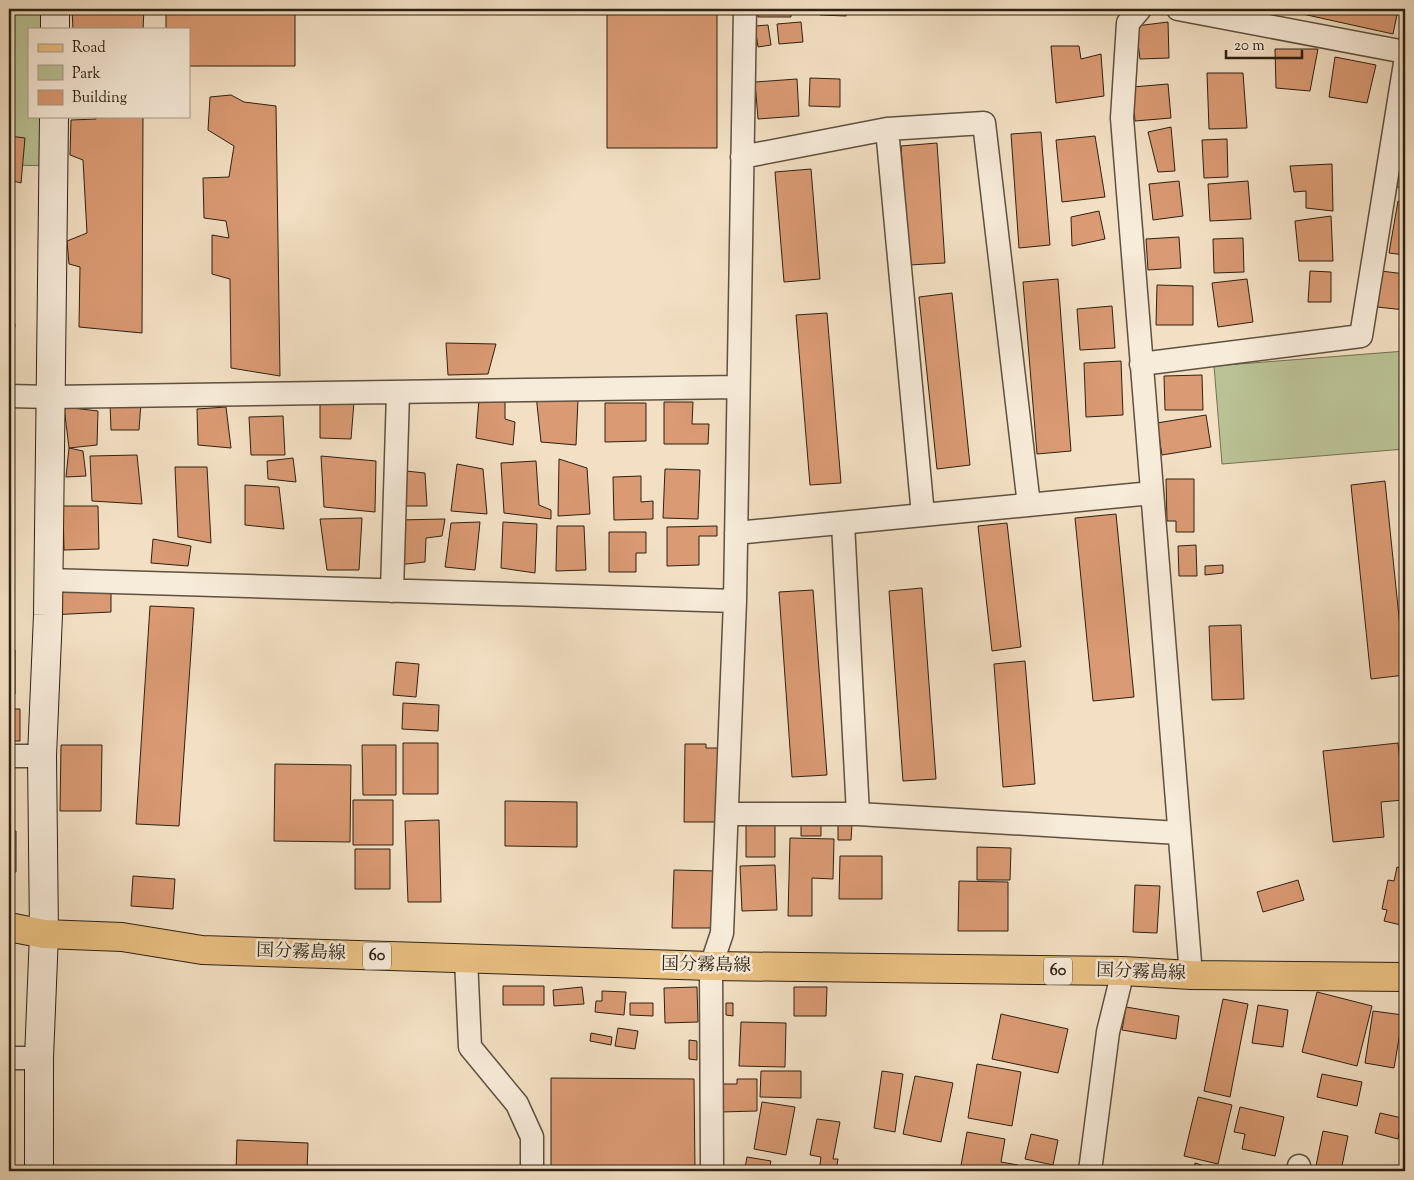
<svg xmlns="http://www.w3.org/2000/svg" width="1414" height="1180" viewBox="0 0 1414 1180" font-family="'Sorts Mill Goudy','Noto Serif JP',serif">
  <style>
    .green { fill: #bac295; stroke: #747254 }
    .building { fill: #da9a73; stroke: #2e2113 }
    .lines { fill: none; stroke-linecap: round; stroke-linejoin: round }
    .street-casing { stroke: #5f513f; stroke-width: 25 }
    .secondary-casing { stroke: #2e2113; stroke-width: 30 }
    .primary-casing { stroke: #2e2113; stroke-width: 30 }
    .street { stroke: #f7ebd9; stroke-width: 22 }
    .secondary { stroke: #f7ebd9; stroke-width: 28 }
    .primary { stroke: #eac082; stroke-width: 28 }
    .labels { text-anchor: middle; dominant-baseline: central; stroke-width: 5; stroke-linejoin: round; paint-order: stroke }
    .shield { fill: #f7ebd9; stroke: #6a5e4e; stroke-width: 1 }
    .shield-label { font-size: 16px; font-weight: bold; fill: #2e2113 }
    .street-label { font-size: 18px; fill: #2e2113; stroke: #f7ebd9 }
  </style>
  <rect width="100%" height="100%" fill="#f3e0c4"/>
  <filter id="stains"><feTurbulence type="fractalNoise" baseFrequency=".004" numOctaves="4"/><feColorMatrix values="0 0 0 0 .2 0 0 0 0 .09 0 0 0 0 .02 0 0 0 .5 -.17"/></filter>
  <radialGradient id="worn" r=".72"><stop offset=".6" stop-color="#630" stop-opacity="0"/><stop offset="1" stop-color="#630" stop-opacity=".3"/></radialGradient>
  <path class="green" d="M9,9H58L57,29H29V116H56L55,166L9,165Z
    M1405,351V449L1222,464L1214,366Z"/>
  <path class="building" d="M72,9H144L143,29H73Z
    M166,9H295V66H189V29H166Z
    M607,9H717V148H607Z
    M758,9H791V17H758Z
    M820,9H846V16L820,15Z
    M1299,9H1394L1398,10L1393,34L1298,13Z
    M801,22L803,42L779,44L777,24Z
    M1168,22L1169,58L1140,59L1136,26Z
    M768,25L771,45L758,47L755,26Z
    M1051,46H1079L1081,59L1101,54L1104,96L1056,103Z
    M1275,49H1318L1310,91L1276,88Z
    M1335,57L1376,65L1367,103L1329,97Z
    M1207,73H1243L1247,128L1209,129Z
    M810,78L840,79V107L809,106Z
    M797,79L799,116L758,119L755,82Z
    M1168,84L1171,118L1135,121L1132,87Z
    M231,95L244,102L276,106L280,376L231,368L230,279L212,274V235L229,238L226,221L204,218L203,178L229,177L234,146L208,130L210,97Z
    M96,116H143L142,333L79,327L80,267L69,264L67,241L87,233L83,160L70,155L71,120L96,119Z
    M1171,127L1175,171L1158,172L1148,132Z
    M1041,132L1050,245L1019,248L1011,134Z
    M9,136L25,138L21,183L9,180Z
    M1095,136L1105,197L1062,202L1056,140Z
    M1227,139L1228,177L1204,178L1202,140Z
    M937,143L945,263L909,265L901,146Z
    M1395,151L1405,152V188L1390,186Z
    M1332,164L1333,211L1306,208V191L1294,192L1290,166Z
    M811,169L820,279L784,282L775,172Z
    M1179,181L1183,216L1153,220L1149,184Z
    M1248,181L1251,219L1210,221L1208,184Z
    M1398,201L1405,203V255L1389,253Z
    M1099,211L1105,239L1072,246L1071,217Z
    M1331,216L1333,261H1299L1295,221Z
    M9,227H14L10,284H9Z
    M1179,237L1181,268L1148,270L1146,239Z
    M1243,238L1244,272L1214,273L1213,239Z
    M1310,271L1331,272V302H1308Z
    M1381,271L1405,274V310L1377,307Z
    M1058,279L1071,451L1037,454L1023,282Z
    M1247,279L1253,322L1218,327L1212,283Z
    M1157,285L1193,286V325H1156Z
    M952,293L970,465L937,469L919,297Z
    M1112,306L1115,348L1080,350L1077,309Z
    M827,313L841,483L810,485L796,315Z
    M9,323L15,324L10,372H9Z
    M446,343L496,344L488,374L448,375Z
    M1121,361L1123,415L1086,417L1084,363Z
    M1202,375L1203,410H1165L1164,376Z
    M536,395L578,400L576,445L541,442Z
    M505,398V419L515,422L513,445L476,438L479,399Z
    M320,400L354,402L351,439L320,438Z
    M664,402H693L692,424H709L708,444H664Z
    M110,403H141L139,430H111Z
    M605,403H646V441L605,442Z
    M64,407L98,411L97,445L69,448Z
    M226,407L231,448L198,445L197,409Z
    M1206,415L1211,447L1162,455L1157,423Z
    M283,416L285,455H251L249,417Z
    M69,448L83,451L86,476L66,477Z
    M137,455L142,504L92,501L90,456Z
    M321,456L376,461L375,512L324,507Z
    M293,458L296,482L268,479L267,461Z
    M559,459L587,468L590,514L558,516Z
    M536,461L539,505L551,510V519L504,513L501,463Z
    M457,464L483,469L487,514L451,511Z
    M175,467H207L211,543L178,537Z
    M665,469L700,470L698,519L663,518Z
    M396,470L425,473L427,506H394Z
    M641,476V502L653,501V519L614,520L613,477Z
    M1166,479H1194V532H1176V521H1167Z
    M1385,481L1405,675L1371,679L1351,485Z
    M245,485L279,487L284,529L245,525Z
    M9,496H14L13,550H9Z
    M63,506H98L99,549L64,550Z
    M1116,514L1134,697L1093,701L1075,518Z
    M362,518L359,570H327L320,519Z
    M445,519L442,536L426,538L425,562L397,565L398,520Z
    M480,522L475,570L445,567L451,523Z
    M503,522L537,524L535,573L501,568Z
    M1007,523L1021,647L992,651L978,526Z
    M557,526H584L586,570L556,571Z
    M717,526V536H699V565L667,566V527Z
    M609,532H646V553H636V572H609Z
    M153,539L191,546L188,566L151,563Z
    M1196,545L1197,576H1179L1178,546Z
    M1223,565V573L1205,575V566Z
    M62,581L111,583V612L48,615Z
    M922,588L936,779L903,781L889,591Z
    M813,590L827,775L792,777L779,592Z
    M150,606L194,608L179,826L136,824Z
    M1241,625L1244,699L1212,700L1209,626Z
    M9,650H15V694H9Z
    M1025,661L1035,784L1003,787L994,664Z
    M396,662L419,664L416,697L393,695Z
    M403,703L439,705L438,731L402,729Z
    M9,709H20V741H9Z
    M403,743H438V794H403Z
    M1398,743L1404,800L1381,802L1384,837L1333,842L1323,751Z
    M685,744H706V748H721L720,822H684Z
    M61,745H102L101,811H60Z
    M362,745H396V795H363Z
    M275,764L351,765L350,842L274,841Z
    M353,800H393V845H353Z
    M505,801L577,802V847L505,846Z
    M746,817H775V857H746Z
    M439,820L441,902H408L405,821Z
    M801,820H821V836H801Z
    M838,824H852L851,840H838Z
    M9,831H16V872H9Z
    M790,838L834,839L833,879L812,878V916H788Z
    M977,847L1011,848L1010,880H977Z
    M355,849H390V889H355Z
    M840,856H882V899H839Z
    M775,865L777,910L742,911L740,866Z
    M1397,867L1405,869V926L1384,921L1387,910L1382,909L1388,880L1394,881Z
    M674,870L717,871L716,928H672Z
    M133,876L175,879L173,909L131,906Z
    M1298,880L1304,900L1263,912L1257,892Z
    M959,881L1008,882V931H958Z
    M1135,885L1160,886L1157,933L1133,932Z
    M503,986H544V1005H503Z
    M582,987L584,1004L554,1006L553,990Z
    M697,987L698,1022L665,1023L664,988Z
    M794,987H827L826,1016H794Z
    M602,991L626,992L624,1015L595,1012L596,1001H602Z
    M1317,992L1372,1006L1357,1066L1302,1052Z
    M1223,999L1248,1004L1230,1097L1204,1091Z
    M630,1003H653V1016L630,1015Z
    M726,1003H733V1016L726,1015Z
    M1258,1005L1288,1010L1283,1047L1252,1043Z
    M1126,1007L1179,1016L1176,1039L1122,1030Z
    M1373,1011L1403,1015L1394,1068L1365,1063Z
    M1001,1014L1068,1029L1058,1073L992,1059Z
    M741,1022L786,1023L785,1067L739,1066Z
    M618,1028L638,1031L635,1049L615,1046Z
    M591,1033L612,1037L611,1045L590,1041Z
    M689,1040L697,1041V1060L689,1059Z
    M977,1064L1021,1072L1012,1126L968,1118Z
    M761,1071H801V1098L760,1097Z
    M882,1071L903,1074L895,1132L874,1128Z
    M1322,1074L1362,1082L1357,1106L1317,1097Z
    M915,1076L953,1083L941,1142L903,1134Z
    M551,1078L694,1079L695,1171H551Z
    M737,1079H757V1111L721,1112V1084H737Z
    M1198,1097L1232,1105L1218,1164L1184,1156Z
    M762,1102L795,1107L786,1155L754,1149Z
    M1240,1107L1284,1117L1275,1156L1242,1149L1245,1134L1234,1132Z
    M1380,1113L1402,1118L1398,1139L1375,1133Z
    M817,1119L840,1122L833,1159H838L836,1171H819L821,1157L810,1155Z
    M1323,1131L1348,1136L1341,1171H1315Z
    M967,1132L1005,1139L1001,1162L1018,1165L1017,1171H960Z
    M1031,1134L1058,1140L1053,1165L1025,1159Z
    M237,1140L308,1143L307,1171H236Z
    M747,1157L771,1161L769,1171H734L735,1166L745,1168Z
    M1195,1163L1222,1171H1193Z"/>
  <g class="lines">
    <defs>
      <path id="street" d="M1140,9L1128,23L1122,118L1191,975
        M1178,9L1405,52
        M887,129L923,515
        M742,157L887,129L984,123L1029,505
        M1141,364L1361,336L1405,63
        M9,396L50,397L738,387
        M843,523L858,814
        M736,533L1152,493
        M48,580L735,601
        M392,591L398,393
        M9,756H42
        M728,814H858L1179,833
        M466,959L470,1047L517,1104L532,1137V1171
        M9,1058H39
        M712,1171L711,966L722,933L735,601L745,9
        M1090,1171L1108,1032L1123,971
        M1298,1171L1299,1166"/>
      <path id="secondary" d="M55,29V9
        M39,1171V1058L44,934L42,756L48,615L54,116"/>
      <path id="primary" d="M9,927L44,934L122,937L202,950L711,966L1123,971L1191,975L1405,977"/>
    </defs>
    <use href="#street" class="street-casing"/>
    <use href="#secondary" class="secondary-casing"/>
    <use href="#primary" class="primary-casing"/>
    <use href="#street" class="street"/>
    <use href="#secondary" class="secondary"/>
    <use href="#primary" class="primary"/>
  </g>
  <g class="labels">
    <g class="shield">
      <rect x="363" y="942.5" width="28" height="27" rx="4"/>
      <rect x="1044" y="957.5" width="28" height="27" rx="4"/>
    </g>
    <g class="shield-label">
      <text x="377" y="956">60</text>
      <text x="1058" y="971">60</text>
    </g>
    <g class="street-label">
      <text transform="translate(301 953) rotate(2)">国分霧島線</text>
      <text transform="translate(706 966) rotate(1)">国分霧島線</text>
      <text transform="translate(1141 973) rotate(2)">国分霧島線</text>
    </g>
  </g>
  <rect width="1414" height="1180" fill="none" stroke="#f3e0c4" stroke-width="30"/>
  <rect x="10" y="10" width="1394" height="1160" fill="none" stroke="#2e2113" stroke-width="2.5"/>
  <rect x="15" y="15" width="1384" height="1150" fill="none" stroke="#2e2113"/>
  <rect x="28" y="28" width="162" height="90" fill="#f7ebd9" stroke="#a79a8a"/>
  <rect x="38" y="44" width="25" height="8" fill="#eac082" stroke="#a79a8a"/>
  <text x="72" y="52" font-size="15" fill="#2e2113">Road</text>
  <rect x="38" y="65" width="25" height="15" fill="#bac295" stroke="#a79a8a"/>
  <text x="72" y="78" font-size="15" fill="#2e2113">Park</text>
  <rect x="38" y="90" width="25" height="15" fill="#da9a73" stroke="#a79a8a"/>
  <text x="72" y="102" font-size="15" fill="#2e2113">Building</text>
  <path d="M1226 50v8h76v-8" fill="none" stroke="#2e2113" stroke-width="2.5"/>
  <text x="1234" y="50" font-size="15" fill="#2e2113" stroke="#f7ebd9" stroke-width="4" paint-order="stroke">20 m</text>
  <rect width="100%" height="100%" filter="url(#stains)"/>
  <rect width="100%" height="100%" fill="url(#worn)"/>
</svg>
